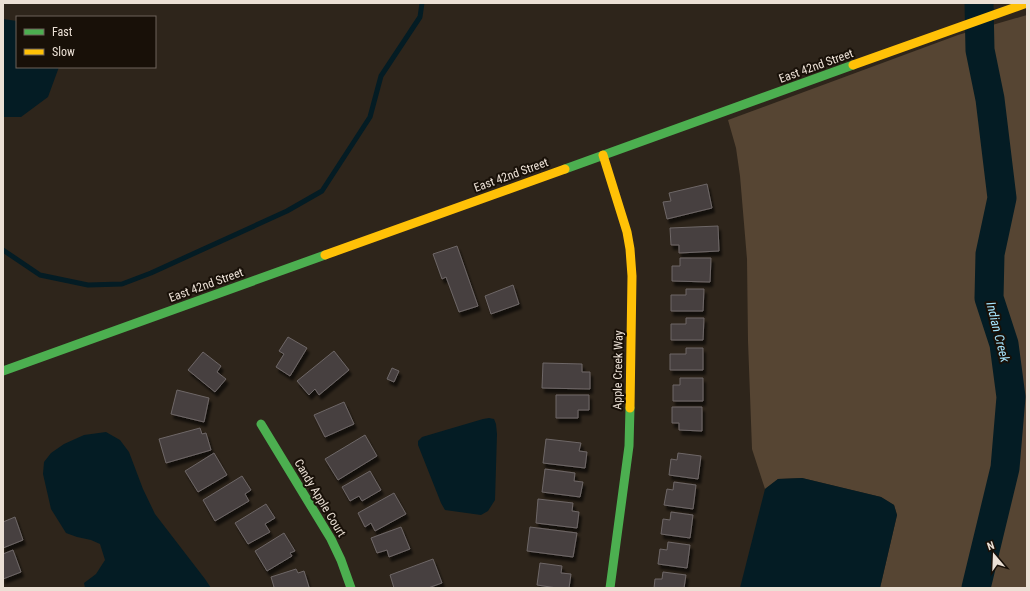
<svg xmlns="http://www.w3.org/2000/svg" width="1030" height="591" viewBox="0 0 1030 591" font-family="'Roboto Condensed',sans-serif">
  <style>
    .green { fill: #564533 }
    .water { fill: #041c24 }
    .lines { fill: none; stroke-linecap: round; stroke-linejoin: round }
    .stream { stroke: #041c24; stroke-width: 5 }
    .river { stroke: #041c24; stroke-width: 29 }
    .building { fill: #474040; stroke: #6e6767; filter: url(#shadow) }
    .fast { stroke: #4caf50; stroke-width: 9 }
    .slow { stroke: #ffc107; stroke-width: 9 }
    .labels { text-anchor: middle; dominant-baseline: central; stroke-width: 4; stroke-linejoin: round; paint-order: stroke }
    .street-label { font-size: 12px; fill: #ebe0d5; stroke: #181008 }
    .water-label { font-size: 13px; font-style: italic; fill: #a4e4fd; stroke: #181008 }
  </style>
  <defs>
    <filter id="shadow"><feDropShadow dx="2.5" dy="4.5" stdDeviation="1" flood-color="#0009"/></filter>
  </defs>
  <rect width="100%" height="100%" fill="#2e251b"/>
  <path class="green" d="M1027,15V588H880L897,515L894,505L881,497L802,478L778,479L765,489L752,449L748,341L747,259L740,176L736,148L728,120L958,35Z"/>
  <path class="water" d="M3,19L17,21V67H59L48,97L21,117H3Z
    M489,418L494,419L496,424L497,434L495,500L488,511L481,515L445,510L441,503L418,445V441L422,437L483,419Z
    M106,432L120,440L129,452L143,489L155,514L205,579L211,588H85L84,583L96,574L105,560L100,544L91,540L77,537L66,533L51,509L43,474L44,462L51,453L64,444L84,435Z
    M802,478L881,497L894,505L897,515L880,588H740L765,489L778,479Z"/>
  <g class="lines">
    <path class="stream" d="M3,250L40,275L88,285L122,284L151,273L287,211L322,191L370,117L381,76L420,17L422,3"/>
    <path class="river" d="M976,588L1005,468L1011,397L1004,344L989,298L990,254L1002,198L990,99L980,50L979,3"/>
  </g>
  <path class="building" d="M707,184L712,208L667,219L663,202L671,201L669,193Z
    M718,226L719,251L679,253V245H671L670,228Z
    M457,246L478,306L459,312L446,277L442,279L433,254Z
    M680,258H711L710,282L672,281V266H680Z
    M513,285L519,304L491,314L485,296Z
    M686,289H704L703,311H671V295H686Z
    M686,318H704L703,340H671V324H686Z
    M288,337L307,348L290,376L276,367L284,354L279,351Z
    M686,348H703V370H670V354H686Z
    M334,351L349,370L319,395L315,389L309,395L297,381Z
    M203,352L221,366L217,372L226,379L215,392L188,370Z
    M543,363L582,364V372H590V389L542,388Z
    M392,368L399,371L394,382L387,379Z
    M680,378H703V401H673V385H680Z
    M177,390L209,398L204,422L171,414Z
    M556,395H589V410H578V418H556Z
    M344,402L354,424L325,437L314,415Z
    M672,407H702V431L679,430V423H672Z
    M200,428L202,434L206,433L211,450L166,463L159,439Z
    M365,435L377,456L338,480L325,459Z
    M546,439L581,443L579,451L587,452L585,468L543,463Z
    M214,453L227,475L198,492L185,471Z
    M678,453L701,456L698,479L669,475L671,459L677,460Z
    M545,469L575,473L574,481L583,482L580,497L542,492Z
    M370,471L381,490L362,501L359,496L350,501L342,487Z
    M242,476L251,490L245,494L249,501L215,521L203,500Z
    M674,482L696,485L693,509L664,505L667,489L673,490Z
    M394,493L406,514L375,531L371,523L365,527L358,513Z
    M538,499L573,503L572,511L579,512L577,528L536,523Z
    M266,504L275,518L265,524L270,532L248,544L235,523Z
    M671,512L693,515L690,538L661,534L663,519L670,520Z
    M15,517L23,540L3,548V522Z
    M401,527L410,549L389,557L387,550L377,553L371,538Z
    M530,527L577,533L573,557L527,551Z
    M284,533L295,551L290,553L292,556L267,571L255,551Z
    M668,542L690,545L687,568L658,564L660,549L667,550Z
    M13,550L21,572L3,579V554Z
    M433,559L442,583L428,588H394L390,575Z
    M540,563L562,566L561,573L571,574L569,588H557L537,585Z
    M296,569L298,573L304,571L309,587L306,588H272L274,587L271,577Z
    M663,572L686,575L684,588H654L655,579H662Z"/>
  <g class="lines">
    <path class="fast" d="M565,169L853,65
      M3,371L325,255
      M261,424L331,539L341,560L351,588
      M610,588L629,446L630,408"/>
    <path class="slow" d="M853,65L1027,3
      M603,155L627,232L630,249L632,276L630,408
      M325,255L565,169"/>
  </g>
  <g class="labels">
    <g class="street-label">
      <text transform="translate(816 66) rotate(-20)">East 42nd Street</text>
      <text transform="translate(511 175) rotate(-20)">East 42nd Street</text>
      <text transform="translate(206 285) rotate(-20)">East 42nd Street</text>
      <text transform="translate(618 370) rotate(-89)">Apple Creek Way</text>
      <text transform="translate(320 498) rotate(59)">Candy Apple Court</text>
    </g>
    <g class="water-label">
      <text transform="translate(998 332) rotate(76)">Indian Creek</text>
    </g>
  </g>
  <rect width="1030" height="591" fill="none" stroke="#ebe0d5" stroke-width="8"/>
  <rect x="16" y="16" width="140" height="52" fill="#181008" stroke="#6c635a"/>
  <rect x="24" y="29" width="20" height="6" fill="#4caf50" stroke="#6c635a"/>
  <text x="52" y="36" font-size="12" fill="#ebe0d5">Fast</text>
  <rect x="24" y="49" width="20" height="6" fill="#ffc107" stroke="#6c635a"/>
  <text x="52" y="56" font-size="12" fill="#ebe0d5">Slow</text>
  <g transform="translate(994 555) rotate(341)" stroke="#181008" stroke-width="3" paint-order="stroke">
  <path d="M0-3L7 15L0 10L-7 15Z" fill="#ebe0d5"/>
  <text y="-6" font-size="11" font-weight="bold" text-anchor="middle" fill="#ebe0d5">N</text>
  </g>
</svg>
